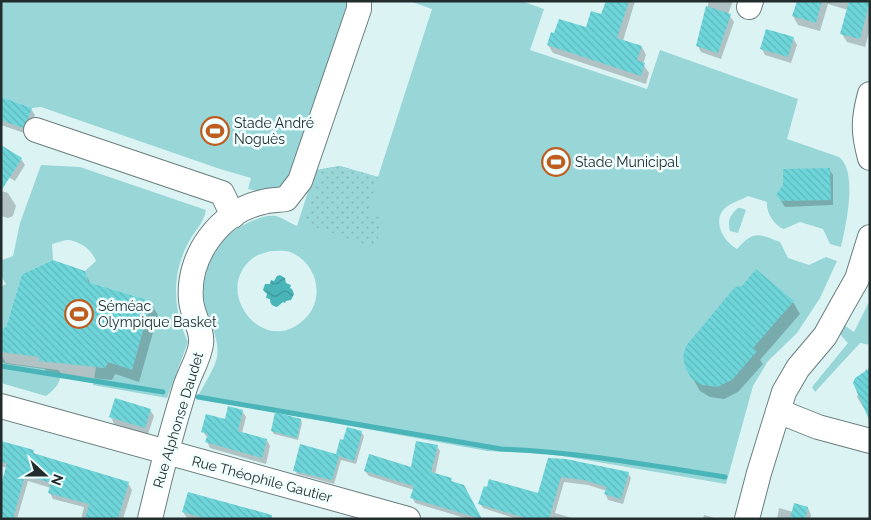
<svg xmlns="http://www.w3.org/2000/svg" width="871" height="520" viewBox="0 0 871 520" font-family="Raleway,sans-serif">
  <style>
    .green { fill: #99d6d8; fill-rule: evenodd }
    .park { fill: url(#park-dots) }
    .water { fill: url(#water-waves) }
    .shadow { fill: #0003 }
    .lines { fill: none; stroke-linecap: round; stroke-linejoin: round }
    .stream { stroke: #4ab5b9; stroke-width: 5 }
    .building { fill: url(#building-back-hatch) }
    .minor-casing { stroke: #697e7e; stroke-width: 26 }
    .minor { stroke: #fff; stroke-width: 24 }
    .labels { text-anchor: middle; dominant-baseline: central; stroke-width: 5; stroke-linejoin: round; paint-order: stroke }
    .poi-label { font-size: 14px; fill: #232c2c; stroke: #f1ffff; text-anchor: start }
    .street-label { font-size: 14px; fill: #232c2c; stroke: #f1ffff }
  </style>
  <defs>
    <pattern id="park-dots" width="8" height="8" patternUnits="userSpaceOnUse" patternTransform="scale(1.25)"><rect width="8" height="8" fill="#99d6d8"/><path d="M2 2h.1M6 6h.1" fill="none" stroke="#84b8ba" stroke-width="1.8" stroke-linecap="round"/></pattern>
    <pattern id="water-waves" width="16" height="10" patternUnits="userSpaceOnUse" patternTransform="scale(1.25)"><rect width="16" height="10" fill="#4ab5b9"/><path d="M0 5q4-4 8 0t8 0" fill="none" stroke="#3d9397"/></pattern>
    <pattern id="building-back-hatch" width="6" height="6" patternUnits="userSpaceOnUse" patternTransform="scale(1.25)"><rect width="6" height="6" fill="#6ed6da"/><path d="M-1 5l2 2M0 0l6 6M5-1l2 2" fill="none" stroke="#5fb8bb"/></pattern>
  </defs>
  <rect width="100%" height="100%" fill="#dcf3f4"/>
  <path class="green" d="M1,1H348L293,170L283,186L257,191L248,189L251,178L220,169L41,107L32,108L1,97Z
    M409,1H521L544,9L530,50L647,89L660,50L798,99L787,139L839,157C858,171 846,226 841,247L830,244L823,229L800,222L784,229C774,225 766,213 767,202L748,196C741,200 730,203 724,209C712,222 724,242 737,249C753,231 758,233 780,242L788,258L809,265L826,257L837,261L820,298L797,333L768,361L753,386L726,484L551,454L487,451L197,398C202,388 215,368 217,357C220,340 210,325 206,310C198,280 212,242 240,227C250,222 264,214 276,216C283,218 290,223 297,226L315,170L340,166L378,177L432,9ZM271,251C277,251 284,250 290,252C311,260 322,284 314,305C311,313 306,318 300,323C259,355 210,286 256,256C260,254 266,252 271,251Z
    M41,165L80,167L206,210C204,222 197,228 191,238C171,271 172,308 188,342L167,398L93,385L96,367L105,368L108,362L132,369L151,301L88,282L85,271L96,261C92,250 80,241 68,240C63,240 57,243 52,244L53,260L22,274L6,327L1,329V287L6,284L1,276V262L2,260L13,256L20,223Z
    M738,208H741L746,210L738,233L730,231C727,221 730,215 738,208Z
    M870,300V345L860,343L815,392L812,387L848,343L838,332L844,325L854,332Z
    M1,355L6,363L58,370L61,373C60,384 55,389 46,396L1,383Z"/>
  <path class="park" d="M340,166L378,177L368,212L383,219L375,248L304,223L322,169Z"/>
  <path class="water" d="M280,275L285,278L286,283L291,285L290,288L292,289L294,294L291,300L286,301L285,303L283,302L277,307C272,306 270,304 270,299L266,298L267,294L263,290L265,284H270L271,280L274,281L277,276Z"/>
  <path class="shadow" d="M607,1H635L623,41L642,47L646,55L643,64L649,73L646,84L553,53L548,45L587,29L602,16Z
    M709,1H733L728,14L734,22L721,59L701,52L698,46Z
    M798,1H870V29L865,47L847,42L842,34L848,10L828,4L820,31L798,25L793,16Z
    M793,38L797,45L791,63L765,55L762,49Z
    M1,98L31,109L35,115L27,134L1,125Z
    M21,159L25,165L15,181L1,173Z
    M829,169L833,175V205L785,207L781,201L778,195Z
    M1,191L8,193L16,206L13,216L8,218L1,216Z
    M84,272L91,284L150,302L158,315L139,382L115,374L112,380L47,374L45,369L7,364L1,362V331Z
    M743,287L793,302L800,314L760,360L763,364L738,392L724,399L710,397L700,391L687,368Z
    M870,364V410L863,407L857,397L866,369L868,370Z
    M150,410L154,416L148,434L114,424L111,417Z
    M242,411L246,417L242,433L267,440L270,446L266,464L210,448L207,442L208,438L203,432Z
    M301,420L302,423L298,440L274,434L272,431Z
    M361,432L364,436L356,464L341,460L334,484L297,474L295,470L337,455L344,442Z
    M1,442L33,451L35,455L128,483L132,490L123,519H81L84,507L53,499L50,493L51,488L28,481L17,519H1L7,468L1,466Z
    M437,446L440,451L435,475L451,480L481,519H468L415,503L412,497L414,490L369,476L365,471L412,468Z
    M549,459L628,473L631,478L623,504L608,500L606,495L607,491L588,485L564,482L555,513L575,519H517L483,508L480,503L539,495Z
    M779,508L793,512L808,508L811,515L810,519H777Z
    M183,512L271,519H189L187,518Z
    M704,515L718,519H703Z"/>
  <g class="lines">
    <path class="stream" d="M1,366L163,392
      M198,397L501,449C577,452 650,465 725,477"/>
  </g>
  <path class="building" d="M606,1H629L617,38L642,46L637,60L645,63L641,76L547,45L551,32L554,33L559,19L586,27L591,11L601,14Z
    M797,1H822L816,23L792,16Z
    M849,1H870L860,39L840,34Z
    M706,6L731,14L718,53L696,46Z
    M766,29L794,37L788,57L760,49Z
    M1,97L32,108L28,119L23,128L1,120Z
    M1,145L22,158L1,191Z
    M830,168L831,200L781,201L776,195L783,185V169Z
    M53,260L85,271L88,282L151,301L132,370L108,362L105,368L39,361V357L1,352V329L6,327L22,274Z
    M756,269L794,301L753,348L757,351L732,380L717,387L702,385L692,379L686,369L683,357L686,346L735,287L742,286Z
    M870,368V422L853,383L855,378Z
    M115,398L151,409L145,428L109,417Z
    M228,406L243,410L238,431L267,439L262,458L205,442L208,434L201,432L206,414L225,419Z
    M275,412L301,419L297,438L271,431Z
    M347,427L362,431L359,444L354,461L339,456L332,480L293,471L300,444L336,454L340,439L343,440Z
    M1,441L34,450L33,453L129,482L118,519H85L89,504L48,493L51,483L25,475L13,519H1V485L7,463L1,462Z
    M416,441L438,445L431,472L452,478L451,481L464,485L482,519L410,498L414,486L364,471L369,454L411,467Z
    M548,458L566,459L629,472L621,499L604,494L607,487L584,480L561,477L549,519H529L478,504L484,486L487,487L489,479L538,493Z
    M188,492L272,515V519H207L182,512Z
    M794,503L808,507L805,519H790Z"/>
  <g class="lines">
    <defs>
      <path id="minor" d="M749,7L751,1
        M870,94C863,120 863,132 870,158
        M36,130L222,193L233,216
        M1,406L408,519
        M778,411L818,427L870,441
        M150,519C160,476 171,433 184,391C188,375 199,360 201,344C203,330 192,315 191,300C187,256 220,211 263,202C271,200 279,200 286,199L300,181L359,9V1
        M747,519L759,473L784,392L798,368L825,336L840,309L857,279L870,237"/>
    </defs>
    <use href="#minor" class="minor-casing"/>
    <use href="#minor" class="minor"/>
  </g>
  <defs>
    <symbol id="stadium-ring" viewBox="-11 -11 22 22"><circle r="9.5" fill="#f1ffff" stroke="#bf5d20" stroke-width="1.5"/><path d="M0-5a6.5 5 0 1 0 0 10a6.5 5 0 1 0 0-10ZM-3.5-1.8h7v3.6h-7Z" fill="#bf5d20"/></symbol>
  </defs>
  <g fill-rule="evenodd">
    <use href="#stadium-ring" x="199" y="115" width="32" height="32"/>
    <use href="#stadium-ring" x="540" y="146" width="32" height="32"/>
    <use href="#stadium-ring" x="63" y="298" width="32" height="32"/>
  </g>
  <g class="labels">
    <g class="poi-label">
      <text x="234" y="123">Stade André<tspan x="234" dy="16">Noguès</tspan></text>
      <text x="575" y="162">Stade Municipal</text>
      <text x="98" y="306">Séméac<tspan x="98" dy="16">Olympique Basket</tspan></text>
    </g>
    <g class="street-label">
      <text transform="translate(178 420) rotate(-73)">Rue Alphonse Daudet</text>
      <text transform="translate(262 479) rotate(15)">Rue Théophile Gautier</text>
    </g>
  </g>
  <rect width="871" height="520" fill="none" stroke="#232c2c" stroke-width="5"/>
  <g transform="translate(45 475) rotate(111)" stroke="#f1ffff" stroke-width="4" paint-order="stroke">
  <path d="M0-4L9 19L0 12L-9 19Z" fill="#232c2c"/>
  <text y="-8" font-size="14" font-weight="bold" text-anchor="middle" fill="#232c2c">N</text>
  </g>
</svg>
